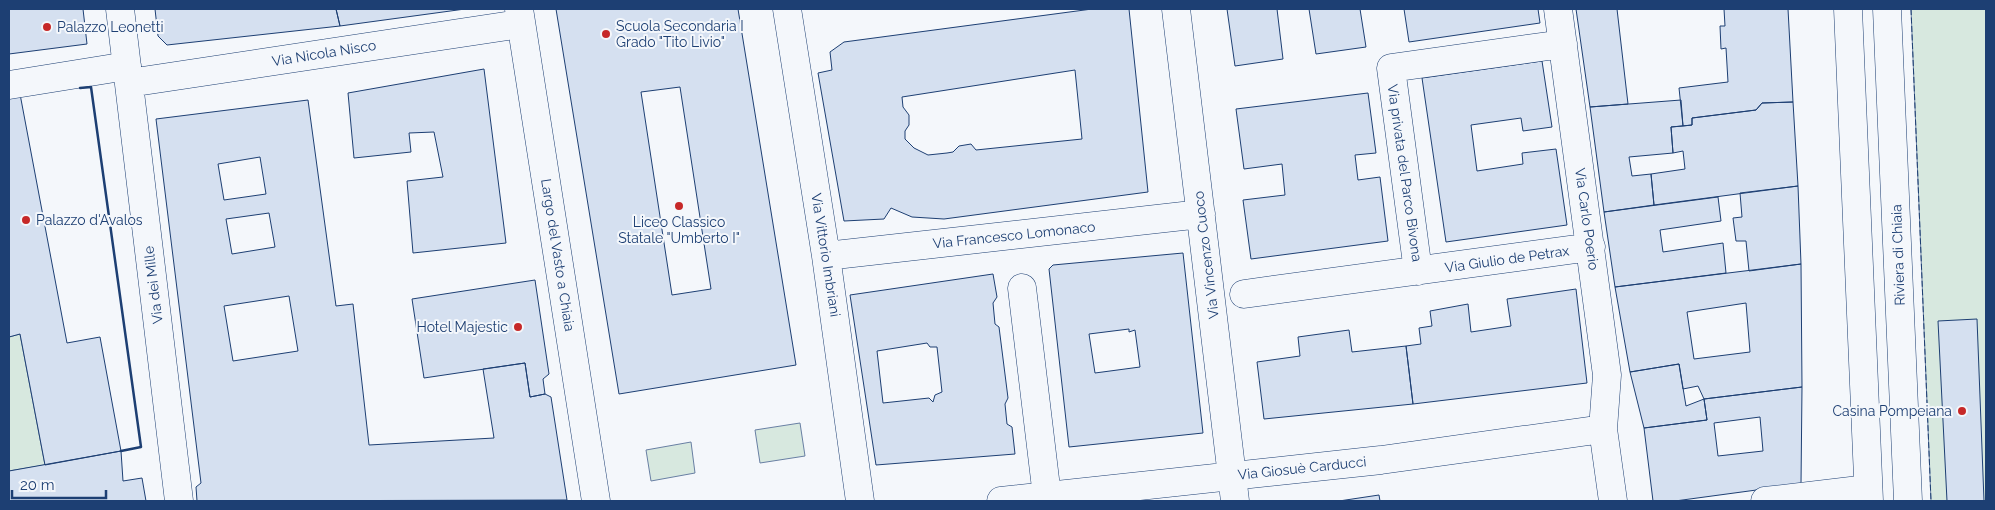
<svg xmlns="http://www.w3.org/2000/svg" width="1995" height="510" viewBox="0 0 1995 510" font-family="Raleway,sans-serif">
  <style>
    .green { fill: #d7e8df; stroke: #687fa3 }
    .building { fill: #d5e0f0; stroke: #1d3f73; fill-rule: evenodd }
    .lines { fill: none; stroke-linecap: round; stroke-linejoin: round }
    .minor-casing { stroke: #1d3f73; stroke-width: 29 }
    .major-casing { stroke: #1d3f73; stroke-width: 29 }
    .minor { stroke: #f4f7fb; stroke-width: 28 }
    .major { stroke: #f4f7fb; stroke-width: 28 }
    .fence { stroke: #1d3f73; stroke-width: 1; stroke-dasharray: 6 2.5; stroke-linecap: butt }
    .wall { stroke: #1d3f73; stroke-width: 2.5 }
    .poi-dot { fill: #c62828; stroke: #f4f7fb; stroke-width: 2 }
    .labels { text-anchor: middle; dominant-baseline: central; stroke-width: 4; stroke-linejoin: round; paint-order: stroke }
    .poi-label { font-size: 14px; fill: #1d3f73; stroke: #f4f7fb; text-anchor: start }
    .street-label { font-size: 14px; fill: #1d3f73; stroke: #f4f7fb }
  </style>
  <rect width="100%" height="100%" fill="#f4f7fb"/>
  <path class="green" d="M1911,9H1986V501H1931Z
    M20,334L45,465L9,471V337Z
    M800,423L805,456L760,463L755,430Z
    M691,442L695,473L651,481L646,450Z"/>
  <path class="building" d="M9,9H83L87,44L9,54Z
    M155,9H336L340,26L167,45L158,36Z
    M336,9H465L340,26Z
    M556,9H738L796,365L619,394ZM680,87L711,289L672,295L641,92Z
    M1092,9H1129L1148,192L944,219L912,217L891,208L884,219L844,221L818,73L832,70L830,52L844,42ZM1075,70L1082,139L976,150L971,144L959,146L953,152L947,153L928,155L914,148L905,139V131L909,125V115L903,107L902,97Z
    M1227,9H1277L1283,59L1235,66Z
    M1309,9H1360L1366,47L1316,54Z
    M1404,9H1538L1540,23L1409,42Z
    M1576,9H1617L1628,104L1590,107Z
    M1724,9H1788L1793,102L1762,103L1756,110L1692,118V125L1683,126L1679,88L1728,82L1726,48L1721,49L1720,26H1725Z
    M1542,61L1552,127L1523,131L1521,118L1471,125L1477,171L1523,164L1522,153L1556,149L1567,225L1446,242L1422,78Z
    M484,69L506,243L413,253L407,181L443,177L434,132L409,133L411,152L354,158L348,93Z
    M1368,93L1376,153L1355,155L1358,180L1380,177L1388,241L1251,259L1243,200L1285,195L1282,164L1244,169L1236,109Z
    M20,94L67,343L100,337L121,451L45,465L20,334L9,337V96Z
    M308,100L336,306L353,304L369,445L494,438L483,369L525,363L530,397L545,394L551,397L567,500L197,501L196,487L201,483L156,119ZM260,157L266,194L224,200L218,164ZM269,213L275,247L232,254L226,219ZM289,296L298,351L233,361L224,306Z
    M1681,100L1683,126L1671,127L1673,153L1629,157L1632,176L1651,174L1654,205L1604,212L1590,107Z
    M1793,102L1798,186L1654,205L1651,174L1685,169L1683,151L1673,153L1671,127L1692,125V118L1756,110L1762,103Z
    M1798,186L1801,264L1749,271L1746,241H1736L1733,218L1742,217L1740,193Z
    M1718,197L1721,221L1660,230L1663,252L1723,243L1726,273L1615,287L1604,212Z
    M1183,253L1203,433L1069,447L1049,269L1053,265ZM1129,329V332L1135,330L1140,367L1095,373L1089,334Z
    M1801,264L1802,387L1704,399L1698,386L1683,389L1679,364L1630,372L1615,287ZM1746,303L1750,352L1694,359L1687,312Z
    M993,274L997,297L993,303L995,324L999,327L1008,398L1005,404L1007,424L1012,427L1015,454L876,465L850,295ZM927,343L930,347H937L942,392L935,395L933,402L929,398L883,403L877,351Z
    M535,280L549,374L543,379L545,394L530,397L525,363L424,378L412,299Z
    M1576,289L1587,383L1413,404L1406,346L1421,344L1419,328L1432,326L1430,311L1468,304L1471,332L1511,326L1507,299Z
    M1977,319L1984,501H1947L1938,321Z
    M1349,330L1352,352L1406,346L1413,404L1264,419L1257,362L1300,356L1298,337Z
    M1679,364L1686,406L1704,399L1707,420L1644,428L1630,372Z
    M1802,387L1801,484L1675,501H1653L1644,428L1707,420L1704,399ZM1760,417L1763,451L1718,456L1714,423Z
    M121,451L123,481L142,478L146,501H9V471Z
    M1379,495L1380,501H1339Z"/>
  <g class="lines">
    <defs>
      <path id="minor" d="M120,9L179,501
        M519,9L596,501
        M787,9L826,256L860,501
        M1176,9L1235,501
        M1558,9L1607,375L1603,429L1613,501
        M1887,9L1908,501
        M129,83L520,24
        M9,85L127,66
        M826,256L1201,214
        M1418,271L1391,68L1563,44
        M1022,288L1047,496
        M1244,294L1591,247
        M1001,501L1381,460L1603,429
        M1765,501L1868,489"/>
      <path id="major" d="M1848,9L1869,501"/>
    </defs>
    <use href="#minor" class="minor-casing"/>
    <use href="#major" class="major-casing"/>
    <use href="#minor" class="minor"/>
    <use href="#major" class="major"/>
    <path class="fence" d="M1911,9L1931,501"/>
    <path class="wall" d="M80,88L91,87L141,447L121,451"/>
  </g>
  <g class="poi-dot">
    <circle cx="47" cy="27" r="5"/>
    <circle cx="606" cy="34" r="5"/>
    <circle cx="679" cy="206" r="5"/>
    <circle cx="26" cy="220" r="5"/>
    <circle cx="518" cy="327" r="5"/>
    <circle cx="1962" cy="411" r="5"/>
  </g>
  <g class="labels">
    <g class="poi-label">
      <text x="616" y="26">Scuola Secondaria I<tspan x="616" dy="16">Grado "Tito Livio"</tspan></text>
      <text x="57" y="27">Palazzo Leonetti</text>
      <text x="36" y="220">Palazzo d'Avalos</text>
      <text x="679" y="222" text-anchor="middle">Liceo Classico<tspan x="679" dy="16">Statale "Umberto I"</tspan></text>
      <text x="508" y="327" text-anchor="end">Hotel Majestic</text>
      <text x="1952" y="411" text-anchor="end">Casina Pompeiana</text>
    </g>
    <g class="street-label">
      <text transform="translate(324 53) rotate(-9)">Via Nicola Nisco</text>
      <text transform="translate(1405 173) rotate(82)">Via privata del Parco Bivona</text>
      <text transform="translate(1587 219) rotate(82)">Via Carlo Poerio</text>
      <text transform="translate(1014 235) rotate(-6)">Via Francesco Lomonaco</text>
      <text transform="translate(558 255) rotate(81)">Largo del Vasto a Chiaia</text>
      <text transform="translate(826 255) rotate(81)">Via Vittorio Imbriani</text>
      <text transform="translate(1206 255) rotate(-97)">Via Vincenzo Cuoco</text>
      <text transform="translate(1898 255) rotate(-92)">Riviera di Chiaia</text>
      <text transform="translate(1507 259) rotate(-8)">Via Giulio de Petrax</text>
      <text transform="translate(153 285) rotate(-97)">Via dei Mille</text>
      <text transform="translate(1302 468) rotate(-6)">Via Giosuè Carducci</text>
    </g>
  </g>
  <rect width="1995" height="510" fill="none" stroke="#1d3f73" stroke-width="20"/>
  <path d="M12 490v8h94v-8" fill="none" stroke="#1d3f73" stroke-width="2.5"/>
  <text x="20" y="490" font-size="15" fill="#1d3f73" stroke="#f4f7fb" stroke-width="4" paint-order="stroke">20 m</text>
</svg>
